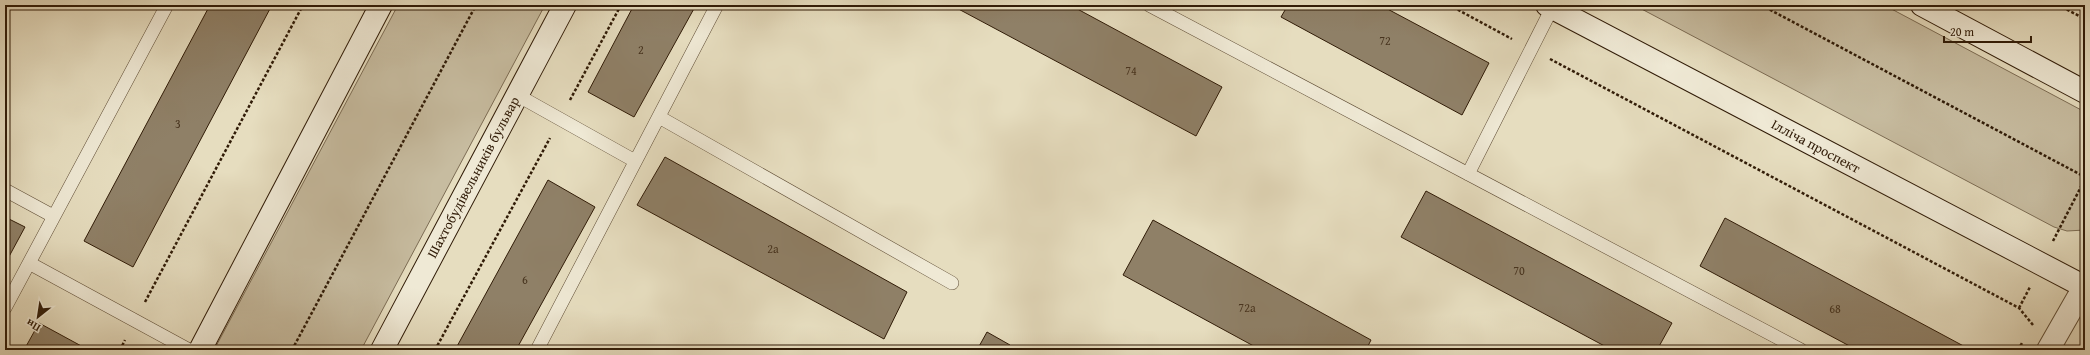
<svg xmlns="http://www.w3.org/2000/svg" width="2090" height="355" viewBox="0 0 2090 355" font-family="'Gentium Book Plus',serif">
  <style>
    .green { fill: #c7bca0; stroke: #7c6c54 }
    .building { fill: #8f8067; stroke: #301b07 }
    .lines { fill: none; stroke-linecap: round; stroke-linejoin: round }
    .lane-casing { stroke: #5e4c35; stroke-width: 14 }
    .street-casing { stroke: #5e4c35; stroke-width: 24 }
    .secondary-casing { stroke: #301b07; stroke-width: 24 }
    .path { stroke: #301b07; stroke-width: 2.5; stroke-dasharray: 3 2; stroke-linecap: butt }
    .lane { stroke: #efe9d5; stroke-width: 13 }
    .street { stroke: #efe9d5; stroke-width: 22 }
    .secondary { stroke: #efe9d5; stroke-width: 22 }
    .labels { text-anchor: middle; dominant-baseline: central; stroke-width: 3; stroke-linejoin: round; paint-order: stroke }
    .number-label { font-size: 12px; fill: #48341f }
    .street-label { font-size: 14px; fill: #301b07; stroke: #efe9d5 }
  </style>
  <rect width="100%" height="100%" fill="#e6ddbf"/>
  <filter id="stains"><feTurbulence type="fractalNoise" baseFrequency=".005" numOctaves="4"/><feColorMatrix values="0 0 0 0 .2 0 0 0 0 .09 0 0 0 0 .02 0 0 0 .5 -.17"/></filter>
  <radialGradient id="worn" r=".72"><stop offset=".6" stop-color="#630" stop-opacity="0"/><stop offset="1" stop-color="#630" stop-opacity=".3"/></radialGradient>
  <path class="green" d="M398,5H545L361,350H214Z
    M1634,5H1884L2085,112V230L2067,231L2054,227Z"/>
  <path class="building" d="M210,5H272L133,267L84,241Z
    M634,5H696L634,117L588,92Z
    M951,5H1070L1222,87L1196,136Z
    M1288,5H1380L1489,63L1462,115L1281,17Z
    M665,157L907,292L884,339L637,205Z
    M548,180L595,207L516,350H455Z
    M1426,191L1672,323L1657,350H1612L1401,237Z
    M5,217L25,227L5,264Z
    M1725,218L1971,350H1857L1700,266Z
    M1153,220L1371,340L1366,350H1261L1123,275Z
    M39,323L85,348L84,350H24Z
    M987,332L1010,345L1007,350H977Z"/>
  <g class="lines">
    <defs>
      <path id="lane" d="M1149,5L1801,350
        M517,95L635,161
        M659,117L952,283
        M1468,174L1552,8
        M5,190L53,216
        M29,263L189,350
        M5,308L167,5
        M537,350L717,5"/>
      <path id="street" d="M2048,350L2084,287"/>
      <path id="secondary" d="M1547,5L2085,287
        M1922,5L2085,92
        M200,350L381,5
        M382,350L565,5"/>
    </defs>
    <use href="#lane" class="lane-casing"/>
    <use href="#street" class="street-casing"/>
    <use href="#secondary" class="secondary-casing"/>
    <path class="path" d="M1449,5L1512,39
      M1761,5L2085,177
      M2058,5L2085,19
      M1550,59L2019,308L2033,325
      M570,100L621,5
      M2053,241L2085,179
      M145,302L303,5
      M2019,308L2030,287
      M120,350L125,340
      M292,350L476,5
      M435,350L550,138
      M2018,350L2022,343"/>
    <use href="#lane" class="lane"/>
    <use href="#street" class="street"/>
    <use href="#secondary" class="secondary"/>
  </g>
  <g class="labels">
    <g class="number-label">
      <text x="1385" y="40">72</text>
      <text x="641" y="49">2</text>
      <text x="1131" y="70">74</text>
      <text x="178" y="123">3</text>
      <text x="773" y="248">2а</text>
      <text x="1519" y="270">70</text>
      <text x="525" y="279">6</text>
      <text x="1247" y="307">72а</text>
      <text x="1835" y="308">68</text>
    </g>
    <g class="street-label">
      <text transform="translate(1816 146) rotate(28)">Ілліча проспект</text>
      <text transform="translate(473 177) rotate(-62)">Шахтобудівельників бульвар</text>
    </g>
  </g>
  <rect width="2090" height="355" fill="none" stroke="#e6ddbf" stroke-width="20"/>
  <rect x="6" y="6" width="2078" height="343" fill="none" stroke="#301b07" stroke-width="2"/>
  <rect x="10" y="10" width="2070" height="335" fill="none" stroke="#301b07"/>
  <g transform="translate(38 317) rotate(210)" stroke="#efe9d5" stroke-width="3" paint-order="stroke">
  <path d="M0-3L7 15L0 10L-7 15Z" fill="#301b07"/>
  <text y="-6" font-size="11" font-weight="bold" text-anchor="middle" fill="#301b07">Пн</text>
  </g>
  <path d="M1944 36v6h87v-6" fill="none" stroke="#301b07" stroke-width="2"/>
  <text x="1950" y="36" font-size="12" fill="#301b07" stroke="#efe9d5" stroke-width="3" paint-order="stroke">20 m</text>
  <rect width="100%" height="100%" filter="url(#stains)"/>
  <rect width="100%" height="100%" fill="url(#worn)"/>
</svg>
